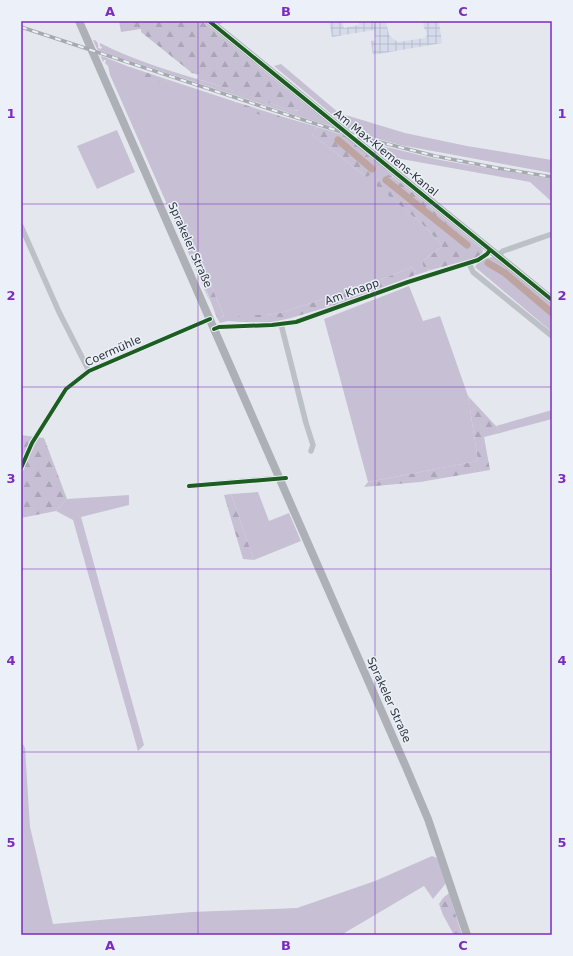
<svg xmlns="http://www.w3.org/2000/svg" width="573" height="956" viewBox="0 0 573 956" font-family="'DejaVu Sans',sans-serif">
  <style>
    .green { fill: #c7c0d4 }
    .forest { fill: url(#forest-firs) }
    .plaza { fill: url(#plaza-grid) }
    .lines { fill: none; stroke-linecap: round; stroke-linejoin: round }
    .canal { stroke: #bea4a1; stroke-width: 7 }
    .minor { stroke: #bcc1c7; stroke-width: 5.5 }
    .secondary { stroke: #adb1b7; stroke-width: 8 }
    .rail-casing { stroke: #a6aaaf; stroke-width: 3.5 }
    .rail { stroke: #ecf0f9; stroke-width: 2; stroke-dasharray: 6; stroke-linecap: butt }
    .cycleway-casing { stroke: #ecf0f9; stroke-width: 6 }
    .cycleway { stroke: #1b5e20; stroke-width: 4 }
    .grid { fill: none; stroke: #7b2cbf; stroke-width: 1; stroke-opacity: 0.55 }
    .labels { text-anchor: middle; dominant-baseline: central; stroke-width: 3; stroke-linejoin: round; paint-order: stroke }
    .street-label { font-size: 11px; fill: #2b3238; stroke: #ecf0f9 }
    .neatline { fill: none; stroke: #7b2cbf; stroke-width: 1.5 }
    .grid-label { font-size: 13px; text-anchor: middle; font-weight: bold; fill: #7b2cbf }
  </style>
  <defs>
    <pattern id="forest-firs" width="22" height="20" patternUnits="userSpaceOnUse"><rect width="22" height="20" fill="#c7c0d4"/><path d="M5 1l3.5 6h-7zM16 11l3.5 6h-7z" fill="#aba5b7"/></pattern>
    <pattern id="plaza-grid" width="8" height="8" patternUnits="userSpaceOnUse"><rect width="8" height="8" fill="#d5dbea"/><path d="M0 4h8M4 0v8" fill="none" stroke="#b7bcc9"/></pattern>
  </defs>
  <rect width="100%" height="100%" fill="#e4e7ed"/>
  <path class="green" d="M93,40C97,40 99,44 98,48L101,49L102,47L100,46V43C131,59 164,69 197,79C230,89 261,100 293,111H297L302,107L303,103L332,126L323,124L274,108L100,51L97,49Z
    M102,56L167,82L166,79L236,102L235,103L280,118V116L318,127L316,128L312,135L331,149L366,177L373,159L396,179L392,176L379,178L377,181L378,186L420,222C428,229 434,237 442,245V246L423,261L428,270H431L413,276L416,274V272L412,267L370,284L280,313L266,315H239V321L240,322L228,321L220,323L217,318H221L224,316L209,281L204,284L210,302L110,75L108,66L105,63L106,60H104L103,62L101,57Z
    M281,64L339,113L405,133L467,146L552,160V173L400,145L353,132L274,66Z
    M117,130L135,172L97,189L77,146Z
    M372,145L383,146L440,160L552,179V202L530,182L390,157Z
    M493,257L552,305V332L475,267C480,260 485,258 493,257Z
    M409,286L423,321L440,316L468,396L478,461L368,482L324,319Z
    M552,410V419L500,433L496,426Z
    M258,492L269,521L289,513L301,541L254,560L231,494Z
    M129,495V505L81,517L144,745L138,751L73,520L56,511L67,499Z
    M21,740L25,748L30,827L53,924L192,912L297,908L375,881L432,856L437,858L447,882L433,899L424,886L341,935H21Z"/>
  <path class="forest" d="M119,21H202L303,103V106L299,110L293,111L198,79L199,75L192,73L141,32V29L121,32Z
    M127,67H130L166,79L167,82L166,84L125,71L126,68Z
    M236,102L280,116V118L278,121L235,106Z
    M318,127L346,136L375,162C379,170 373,174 366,177L331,149L312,135L314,130Z
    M385,175H389L396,179L481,248L483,251C482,255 479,256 475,258L431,270C426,270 422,267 423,261L442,246V245C434,237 428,229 420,222L377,186V181L379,178Z
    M412,267L416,272V274L413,276L338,304L291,318L273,322H240L237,319L239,315H266L280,313L370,284Z
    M209,281L224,316L221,318H217L204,284Z
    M468,396L496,426L500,433L484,437L490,470L420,482L364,487L368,482L478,461Z
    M21,435L44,438L67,499L56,511L21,518Z
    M231,494L254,560L243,559L224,495Z
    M449,893L462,935H454L443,915L439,904L443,898Z"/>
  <path class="plaza" d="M329,21H342L344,28L359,25V21H386L388,31L389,35L392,38L398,42L425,38L427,35L426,31L424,28L423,21H439L442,43L373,55L371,41L376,40L374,30L332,37Z"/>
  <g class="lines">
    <path class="canal" d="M338,140L372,169
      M386,180L467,245
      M488,263L505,273L552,313"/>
    <path class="minor" d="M211,23L220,21
      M21,226L59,312L89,371
      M498,256L503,251L552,234
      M469,263L473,272L552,336
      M281,324L306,423L313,445L311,451
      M214,329L219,327L272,325L296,322L408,282L478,260L487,254L490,250
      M21,468L32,443L66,389L89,371L210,319
      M189,486L280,478"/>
    <path class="secondary" d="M79,21L406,767L428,819L467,935
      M209,21L552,300"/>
    <defs>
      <path id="rail" d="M21,27L285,114L348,134L435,156L497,168L552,177"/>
    </defs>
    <use href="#rail" class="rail-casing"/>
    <use href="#rail" class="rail"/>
    <defs>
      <path id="cycleway" d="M209,21L552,300
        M214,329L219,327L272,325L296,322L408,282L478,260L487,254L490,250
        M21,468L32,443L66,389L89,371L210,319
        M189,486L286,478"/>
    </defs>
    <use href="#cycleway" class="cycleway-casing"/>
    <use href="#cycleway" class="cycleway"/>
  </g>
  <path class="grid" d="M198,21V935M375,21V935M21,204H552M21,387H552M21,569H552M21,752H552"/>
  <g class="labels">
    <g class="street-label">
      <text transform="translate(386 153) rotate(39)">Am Max-Klemens-Kanal</text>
      <text transform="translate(190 245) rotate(66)">Sprakeler Straße</text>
      <text transform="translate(352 292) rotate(-20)">Am Knapp</text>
      <text transform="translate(113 351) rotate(-24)">Coermühle</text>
      <text transform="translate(389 700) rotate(66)">Sprakeler Straße</text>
    </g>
  </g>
  <rect width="573" height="956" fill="none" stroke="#ecf0f9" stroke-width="44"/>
  <rect x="22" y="22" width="529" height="912" class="neatline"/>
  <g class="grid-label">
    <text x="110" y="16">A</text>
    <text x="286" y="16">B</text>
    <text x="463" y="16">C</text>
    <text x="11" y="118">1</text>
    <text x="562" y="118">1</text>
    <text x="11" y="300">2</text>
    <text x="562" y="300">2</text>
    <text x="11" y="483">3</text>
    <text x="562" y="483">3</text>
    <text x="11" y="665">4</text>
    <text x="562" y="665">4</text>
    <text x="11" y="847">5</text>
    <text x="562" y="847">5</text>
    <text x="110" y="950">A</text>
    <text x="286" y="950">B</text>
    <text x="463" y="950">C</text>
  </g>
</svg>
